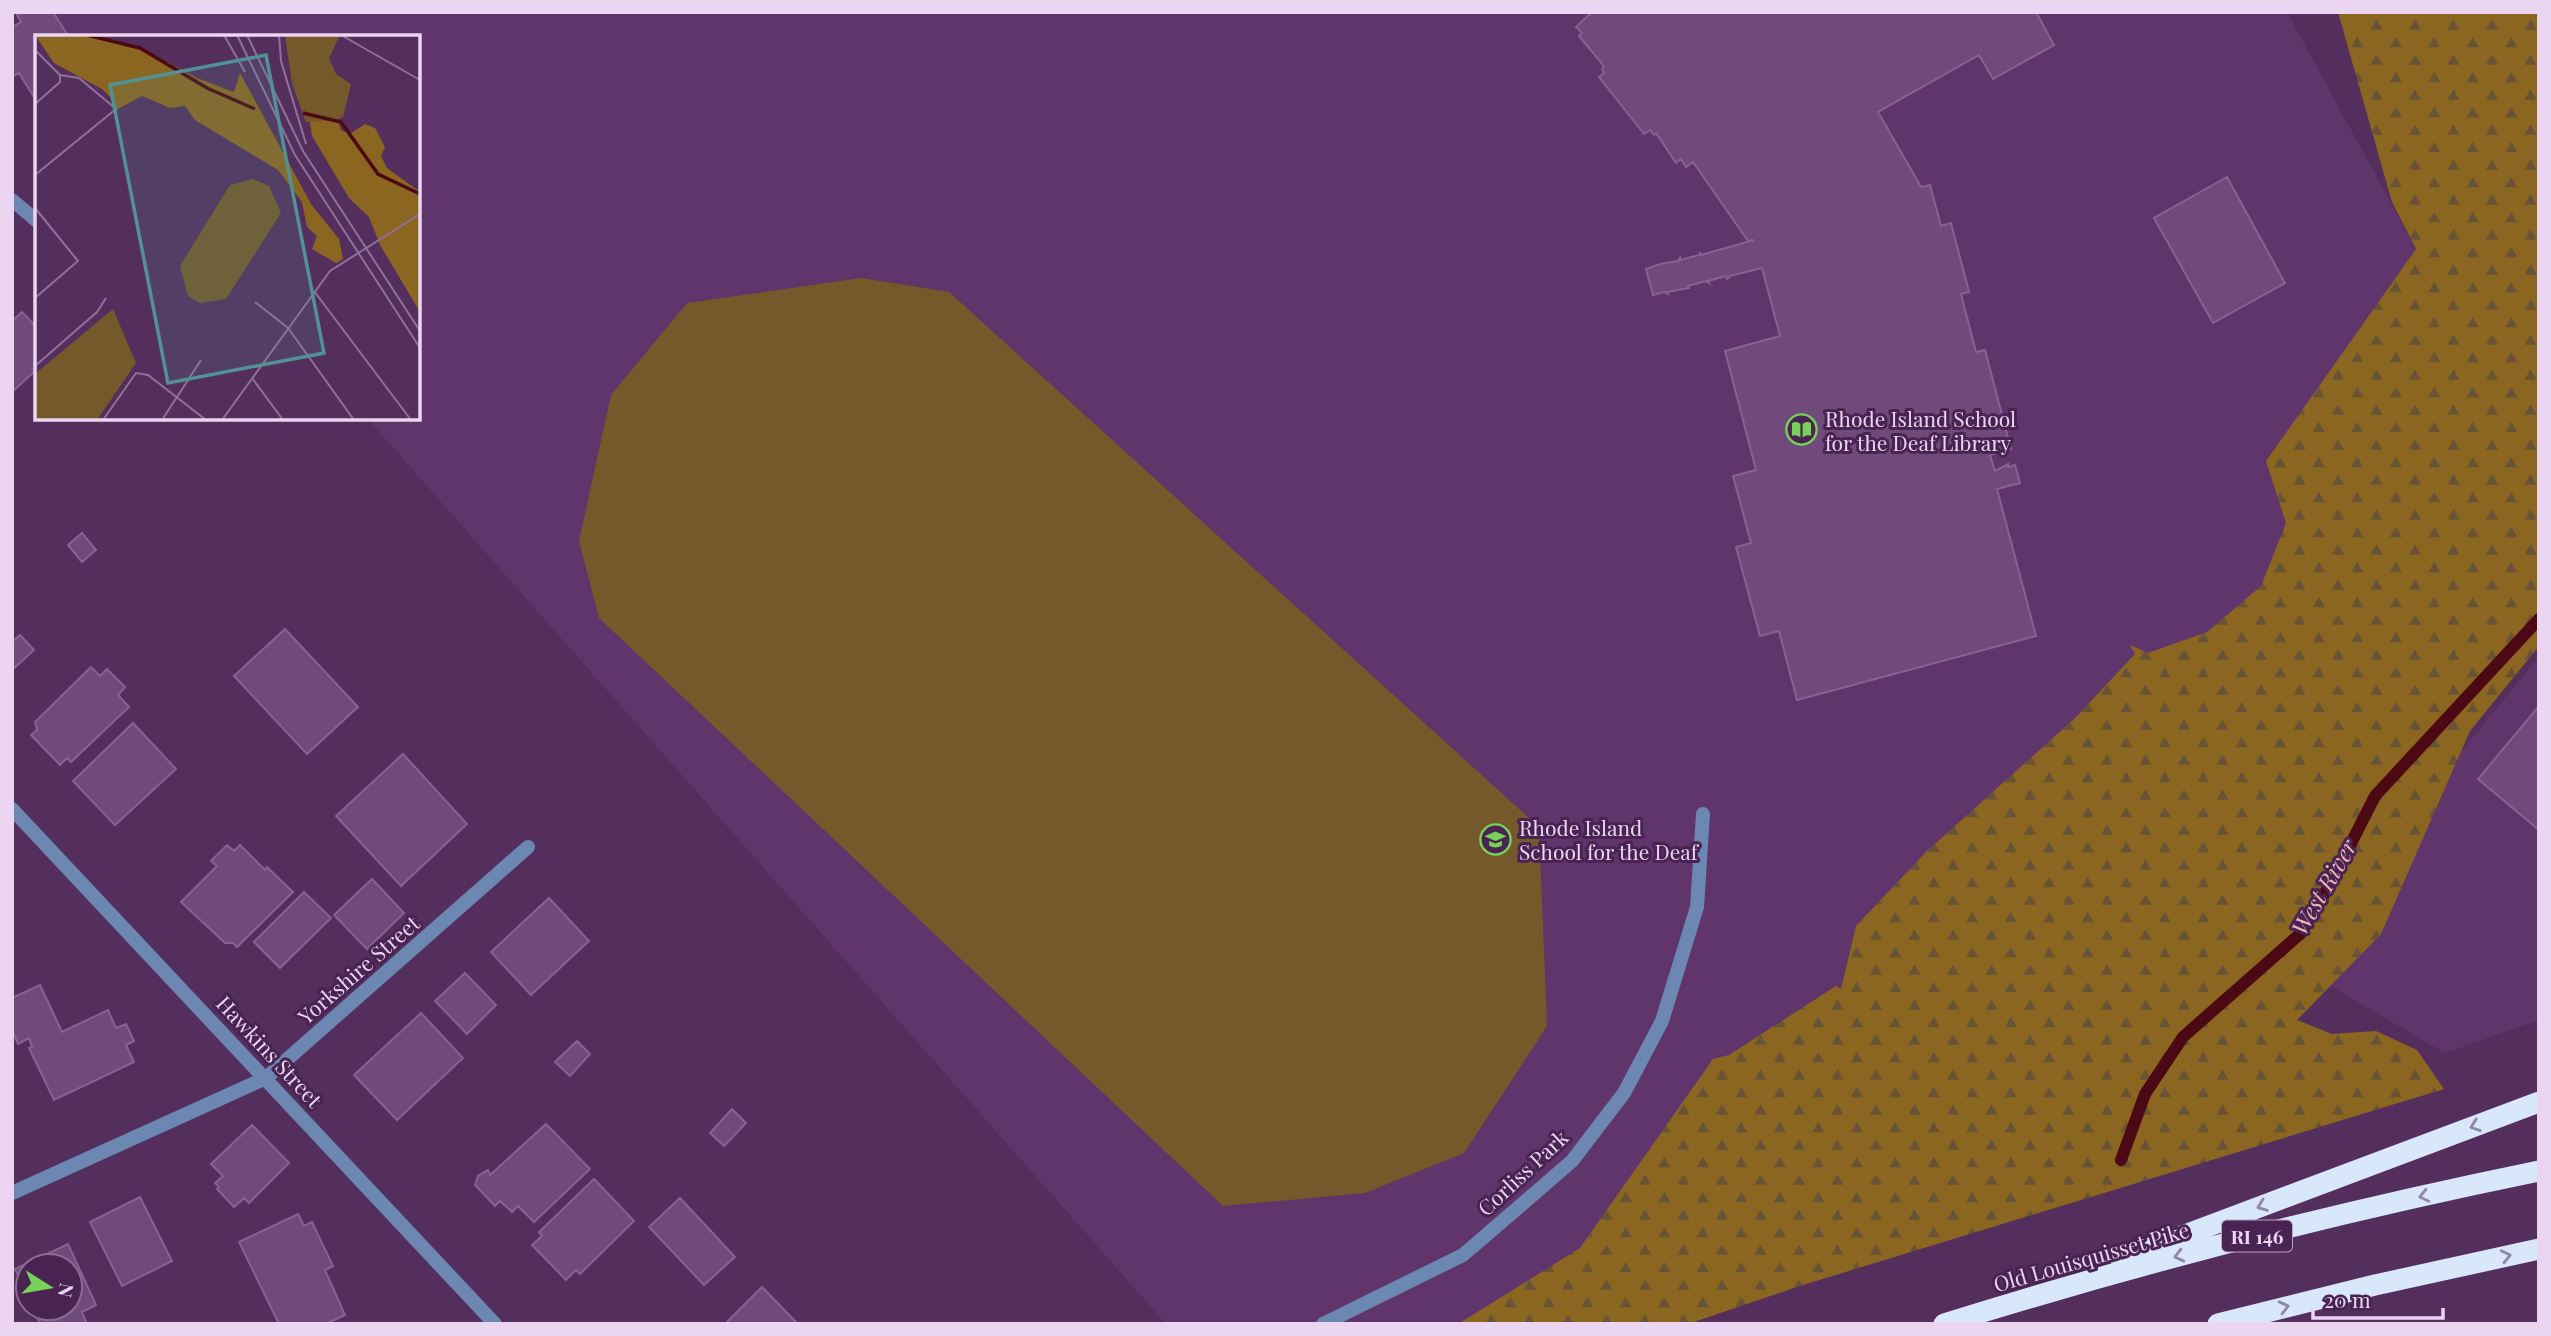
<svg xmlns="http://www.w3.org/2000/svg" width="2551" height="1336" viewBox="0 0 2551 1336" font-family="'Playfair Display',serif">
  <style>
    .built { fill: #5f356b }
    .green { fill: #75592a }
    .forest { fill: url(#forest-firs) }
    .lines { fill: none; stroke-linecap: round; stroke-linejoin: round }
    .stream { stroke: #4c0913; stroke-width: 12 }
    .building { fill: #704a7b; stroke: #896194; stroke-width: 2 }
    .service { stroke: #6c87b1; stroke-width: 14 }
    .minor { stroke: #6c87b1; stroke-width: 14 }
    .tertiary { stroke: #6c87b1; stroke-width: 14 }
    .motorway { stroke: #d9e7fb; stroke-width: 21 }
    .oneway { stroke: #9186a7 }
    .labels { text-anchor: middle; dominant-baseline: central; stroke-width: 6; stroke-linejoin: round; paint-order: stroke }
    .shield { fill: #492453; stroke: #baa0c2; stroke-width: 2 }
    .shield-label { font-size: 19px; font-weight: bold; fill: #ebd5f1 }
    .poi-label { font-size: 21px; fill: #ebd5f1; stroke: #492453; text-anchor: start }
    .street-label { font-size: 21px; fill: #ebd5f1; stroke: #492453 }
    .water-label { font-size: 23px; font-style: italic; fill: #f5b4b4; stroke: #492453 }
    .inset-river { fill: none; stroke: #4c0913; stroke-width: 3.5 }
    .inset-road { fill: none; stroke: #907199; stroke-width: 2 }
    .view { fill: #519295; fill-opacity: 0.15; stroke: #519295; stroke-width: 3.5 }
    .inset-edge { fill: none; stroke: #ebd5f1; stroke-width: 3.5 }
  </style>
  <defs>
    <pattern id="forest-firs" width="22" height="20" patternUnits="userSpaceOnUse" patternTransform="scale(1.75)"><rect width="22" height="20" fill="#8b6621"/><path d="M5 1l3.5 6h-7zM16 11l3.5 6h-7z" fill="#685334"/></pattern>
  </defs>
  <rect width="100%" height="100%" fill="#542f5e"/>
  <path class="built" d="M60,12H2287L2539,476L1586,1324H1166L367,418H418V37H31Z
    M2539,657V1020L2445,1053L2288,961Z"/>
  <path class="green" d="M861,278L949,292L1539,827L1547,1026L1464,1153L1365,1193L1223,1206L599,618L579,541L611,395L687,303Z"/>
  <path class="forest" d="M2338,12L2359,14L2362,12H2539V646L2470,731L2381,934L2297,1020L2332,1034L2376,1031L2417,1050L2444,1089L1803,1285L1688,1324H1458L1580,1248L1713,1059L1729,1055L1836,986L1841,989L1856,926L1926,852L2075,718L2135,654L2130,645L2148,653L2207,632L2261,586L2286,523L2266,461L2416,249L2392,202Z"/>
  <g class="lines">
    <path class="stream" d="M2121,1160L2145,1094L2183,1037L2301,933L2332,881L2375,796L2539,619"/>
  </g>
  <path class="building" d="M21,12H53L69,37H37V102L19,73L12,77V27L21,22L17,15Z
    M1592,12H2036L2054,45L1993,79L1979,55L1878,112L1921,187L1930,185L1941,226L1951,223L1969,292L1961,294L1976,352L1985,350L2011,449L1990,455L1995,471L2008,464V467L2015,465L2020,483L1997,489L2036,636L1797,700L1779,631L1760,636L1736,547L1751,543L1733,476L1756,470L1725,351L1780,336L1762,268L1730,276L1727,279L1726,276L1708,281L1709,283L1706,281L1688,286L1689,288L1667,292L1668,294L1664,292L1653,295L1646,269L1660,264L1678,261L1680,258V260L1699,255L1700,253L1701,255L1754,240L1748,241L1693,162L1686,167L1681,159L1676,163L1656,133L1654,135L1650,130L1644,134L1599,77L1604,73L1602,69L1604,66L1579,36L1582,33L1576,27Z
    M2227,177L2285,283L2213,323L2154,218Z
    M22,312L37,328V369L12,392V321Z
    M82,533L96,550L82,562L68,545Z
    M285,629L358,707L307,754L234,676Z
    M20,635L34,650L12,670V642Z
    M91,667L100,676L107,669L125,687L118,695L129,707L71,762L67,758L60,765L31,735L37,730L35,722Z
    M2539,706V830L2478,779Z
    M133,723L176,769L115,825L73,781Z
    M403,754L467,824L401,886L336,816Z
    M227,845L234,851L240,845L265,870L267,867L293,892L237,947L233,943H225L181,902L217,866L211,861Z
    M372,879L404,913L367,949L334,915Z
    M304,892L331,918L280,968L254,942Z
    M549,898L589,941L531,995L491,952Z
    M465,973L496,1005L467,1034L435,1001Z
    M40,985L62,1032L108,1010L116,1028L126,1024L134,1041L126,1045L134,1062L54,1100L29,1048L32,1047L29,1038L18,1044L12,1030V998Z
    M421,1013L463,1058L397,1120L354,1075Z
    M577,1041L590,1054L570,1076L555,1062Z
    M732,1109L746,1123L724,1146L710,1133Z
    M546,1124L590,1169L534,1222L518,1206L512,1212L500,1201L495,1206L475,1185L478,1176L488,1170L490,1175Z
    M252,1125L289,1163L249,1203L244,1198L234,1207L217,1189L219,1187L215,1183L223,1176L211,1164Z
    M594,1179L634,1221L580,1274L576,1270L566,1280L532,1245L542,1236L539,1232Z
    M140,1197L172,1261L122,1286L90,1222Z
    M680,1198L735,1257L704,1285L649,1227Z
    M298,1214L304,1226L312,1222L333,1266L325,1270L345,1315L326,1324H279L239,1242Z
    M68,1244L96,1305L82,1312L87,1324H40L33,1308H70V1266H28V1298L15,1269Z
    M762,1287L798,1324H725Z"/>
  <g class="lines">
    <path class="service" d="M1323,1324L1463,1255L1572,1161L1624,1093L1662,1021L1697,907L1703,814"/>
    <path class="minor" d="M12,200L37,221
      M12,1193L266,1078L528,847"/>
    <path class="tertiary" d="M12,809L495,1324"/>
    <path class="motorway" d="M2121,1259L2539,1102
      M1944,1324C2139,1263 2338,1212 2539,1171
      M2218,1324L2375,1285L2539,1249"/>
  </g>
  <defs><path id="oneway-chevron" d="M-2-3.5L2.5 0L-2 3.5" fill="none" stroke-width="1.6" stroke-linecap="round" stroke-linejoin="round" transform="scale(1.75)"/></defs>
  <g class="oneway">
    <use href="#oneway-chevron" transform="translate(2475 1126) rotate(160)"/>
    <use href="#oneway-chevron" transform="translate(2424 1196) rotate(167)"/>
    <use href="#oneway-chevron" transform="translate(2262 1206) rotate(159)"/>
    <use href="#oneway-chevron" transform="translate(2179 1256) rotate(166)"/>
    <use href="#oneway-chevron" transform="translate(2506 1256) rotate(-13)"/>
    <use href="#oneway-chevron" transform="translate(2284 1307) rotate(-14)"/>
  </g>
  <defs>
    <symbol id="library-ring" viewBox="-11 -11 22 22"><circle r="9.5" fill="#492453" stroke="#77d259" stroke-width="1.5"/><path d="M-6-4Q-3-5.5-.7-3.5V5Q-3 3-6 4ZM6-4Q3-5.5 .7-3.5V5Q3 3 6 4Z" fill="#77d259"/></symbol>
    <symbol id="school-ring" viewBox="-11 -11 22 22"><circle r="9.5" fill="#492453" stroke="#77d259" stroke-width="1.5"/><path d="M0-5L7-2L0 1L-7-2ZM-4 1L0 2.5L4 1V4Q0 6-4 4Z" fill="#77d259"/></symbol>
  </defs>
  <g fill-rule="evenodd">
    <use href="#library-ring" x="1784" y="412" width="35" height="35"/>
    <use href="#school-ring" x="1478" y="822" width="35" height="35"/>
  </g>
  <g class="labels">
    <rect class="shield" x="2222" y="1220.5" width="70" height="31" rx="5"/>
    <g class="shield-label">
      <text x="2257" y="1236">RI 146</text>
    </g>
    <g class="poi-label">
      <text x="1825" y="418">Rhode Island School<tspan x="1825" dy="24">for the Deaf Library</tspan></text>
      <text x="1519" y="827">Rhode Island<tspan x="1519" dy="24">School for the Deaf</tspan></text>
    </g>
    <g class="street-label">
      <text transform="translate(358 969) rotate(-41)">Yorkshire Street</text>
      <text transform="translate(270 1051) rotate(47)">Hawkins Street</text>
      <text transform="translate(1522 1172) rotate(-43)">Corliss Park</text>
      <text transform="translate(2091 1256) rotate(-16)">Old Louisquisset Pike</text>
    </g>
    <g class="water-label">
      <text transform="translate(2323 887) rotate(-60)">West River</text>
    </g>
  </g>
  <g transform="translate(35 35)">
    <rect width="385" height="385" fill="#542f5e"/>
    <path d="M250,0H305L294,23L301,39L316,49L308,82L296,87H271L257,49ZM218,144L234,151L246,178L191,264L165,268L153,261L145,231L195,150ZM78,274L101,328L62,385H0V339Z" fill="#75592a"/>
    <path d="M0,0H60L102,11L162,43L199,57L205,38L276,169L304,204L308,224L301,228L277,214L282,201L272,192L267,167L243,135L160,85L150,71L135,73L107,61L79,76V66L67,54L19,28ZM303,85L306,95L315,99L330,89L340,93L350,112L346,121L352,133L385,157V277L345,210L334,182L314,163L277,101L275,87Z" fill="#8b6621"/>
    <path class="inset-river" d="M52,0L105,13L172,53L220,74M268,78L306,87L343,139L385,159"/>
    <path class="inset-road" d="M189,0L210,37M202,0L260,120L385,313M212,0L268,116L385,296M244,0L246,26L271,109M306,0L385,45M0,15L25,40L44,43L81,74L0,140M0,69L25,47V40M0,173L43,226L0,263M279,256L376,385M220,267L253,293L319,385M0,331L62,277L71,263M217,343L248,385M68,385L101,338L113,340L171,385M127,385L166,325M187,385L295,236L385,179"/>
    <path class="view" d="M231,20L289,318L133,348L75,50Z"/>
    <rect width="385" height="385" class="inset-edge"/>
  </g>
  <rect width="2551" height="1336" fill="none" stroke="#ebd5f1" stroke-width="28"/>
  <g transform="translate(49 1287) rotate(101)"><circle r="33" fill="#492453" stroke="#8a6b92" stroke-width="2"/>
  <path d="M0-5L12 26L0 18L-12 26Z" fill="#77d259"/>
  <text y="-10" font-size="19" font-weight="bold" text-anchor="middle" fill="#ebd5f1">N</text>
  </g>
  <path d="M2313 1308v10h130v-10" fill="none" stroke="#ebd5f1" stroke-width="3.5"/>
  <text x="2324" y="1308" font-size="21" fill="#ebd5f1" stroke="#492453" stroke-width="5" paint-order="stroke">20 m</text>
</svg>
